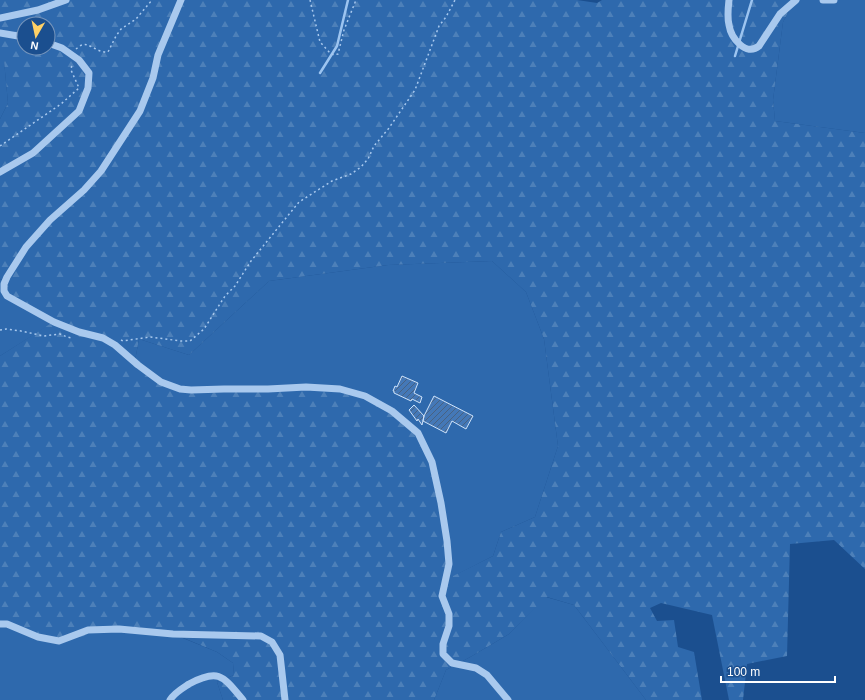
<svg xmlns="http://www.w3.org/2000/svg" width="865" height="700" viewBox="0 0 865 700" font-family="Arial,sans-serif">
  <style>
    .grass { fill: #2e69ad }
    .forest { fill: url(#forest-firs); fill-rule: evenodd }
    .lines { fill: none; stroke-linecap: round; stroke-linejoin: round }
    .stream { stroke: #9cc4f0; stroke-width: 2.5 }
    .building { fill: url(#building-hatch); stroke: #cfe3fa }
    .path { stroke: #a9c9ee; stroke-width: 1.5; stroke-dasharray: 2 3; stroke-linecap: butt }
    .minor { stroke: #a9c9ee; stroke-width: 7 }
  </style>
  <defs>
    <pattern id="forest-firs" width="22" height="20" patternUnits="userSpaceOnUse"><rect width="22" height="20" fill="#2e69ad"/><path d="M5 1l3.5 6h-7zM16 11l3.5 6h-7z" fill="#4d80b9"/></pattern>
    <pattern id="building-hatch" width="6" height="6" patternUnits="userSpaceOnUse"><rect width="6" height="6" fill="#4478b7"/><path d="M-1 1l2-2M0 6l6-6M5 7l2-2" fill="none" stroke="#486282"/></pattern>
  </defs>
  <rect width="100%" height="100%" fill="#1b4f8f"/>
  <path class="grass" d="M795,0H865V133L775,121L773,100L783,22Z
    M4,60L8,103L0,119V61Z
    M492,261L526,292L544,339L558,446L535,517L501,532L493,556L450,578L431,466L308,390L185,393L158,383L134,366L139,339L189,355L269,281L388,265Z
    M7,277L54,322L0,356V280Z
    M546,597L574,605L646,700H434L446,670L472,656L509,634Z
    M0,624L119,629L173,634L217,652L233,663L234,675L217,682L223,700H0Z"/>
  <path class="forest" d="M0,0H577L597,3L602,0H795L783,22L773,100L775,121L865,133V569L834,540L790,544L787,656L747,664L743,700H729L712,615L661,603L650,608L657,621L674,620L678,647L694,652L702,700H646L574,605L547,597L509,634L472,656L446,670L434,700H223L217,682L234,675L233,663L217,652L174,634L119,629L59,641L0,624V356L53,322L7,296L6,277L0,280V119L8,103L4,61H0ZM24,24H48V48H24ZM492,261L526,292L544,339L558,446L535,517L501,532L493,556L451,577L431,466L412,430L388,411L367,400L340,392L308,390L185,393L158,383L134,366L139,339L189,355L269,281L388,265Z"/>
  <g class="lines">
    <path class="stream" d="M735,56L752,0
      M320,73L337,46L348,0"/>
  </g>
  <path class="building" d="M402,376L418,383L414,393L422,397L420,403L412,399L411,401L394,393V391H393L395,386L397,387Z
    M434,396L473,416L466,429L452,421L446,433L423,421L424,416Z
    M414,405L424,416L422,425L418,419L417,421L409,410Z"/>
  <g class="lines">
    <path class="path" d="M310,0L320,42L330,53L334,55L338,54L344,30L356,0
      M76,49C76,49 81,45 82,45C89,42 97,53 108,52L116,36L121,29L136,19L152,0
      M0,146L61,104L79,88L71,70L72,64
      M0,330L6,329L21,331L44,336L60,334L67,337L72,338
      M121,340L123,341L150,337L181,341H190L204,329L225,296L235,286L251,261L299,202L332,181L351,174L361,167L368,159L374,146L389,128L415,90L439,26L446,17L455,0"/>
    <path class="minor" d="M181,0L158,55L153,78L140,111L101,171L84,190L50,220L26,247L7,277L4,284V291L7,296L54,322L79,332L103,338L115,345L138,365L161,382L180,389L191,390L224,389H268L306,387L340,389L365,396L392,411L418,433L432,462L441,503L447,541L449,564L442,596L449,614V626L443,644V654L452,663L476,668L487,675L508,700
      M729,0C728,9 727,17 729,25C731,38 746,57 759,46L780,14L796,0
      M823,0H834
      M0,18L38,10L66,0
      M0,33L24,37
      M0,172L33,153L79,111L88,88L89,73L79,60L62,48L48,43
      M0,624H7L38,637L59,641L88,630L119,629L173,634L261,636L272,642L280,655L285,700
      M170,700C174,693 183,688 189,684C219,668 223,676 243,700"/>
  </g>
  <g transform="translate(36 36) rotate(189)"><circle r="19" fill="#1b4f8f" stroke="#7695bc"/>
  <path d="M0-3L7 15L0 10L-7 15Z" fill="#ffd166"/>
  <text y="-6" font-size="11" font-weight="bold" text-anchor="middle" fill="#ffffff">N</text>
  </g>
  <path d="M721 676v6h114v-6" fill="none" stroke="#ffffff" stroke-width="2"/>
  <text x="727" y="676" font-size="12" fill="#ffffff" stroke="#1b4f8f" stroke-width="3" paint-order="stroke">100 m</text>
</svg>
